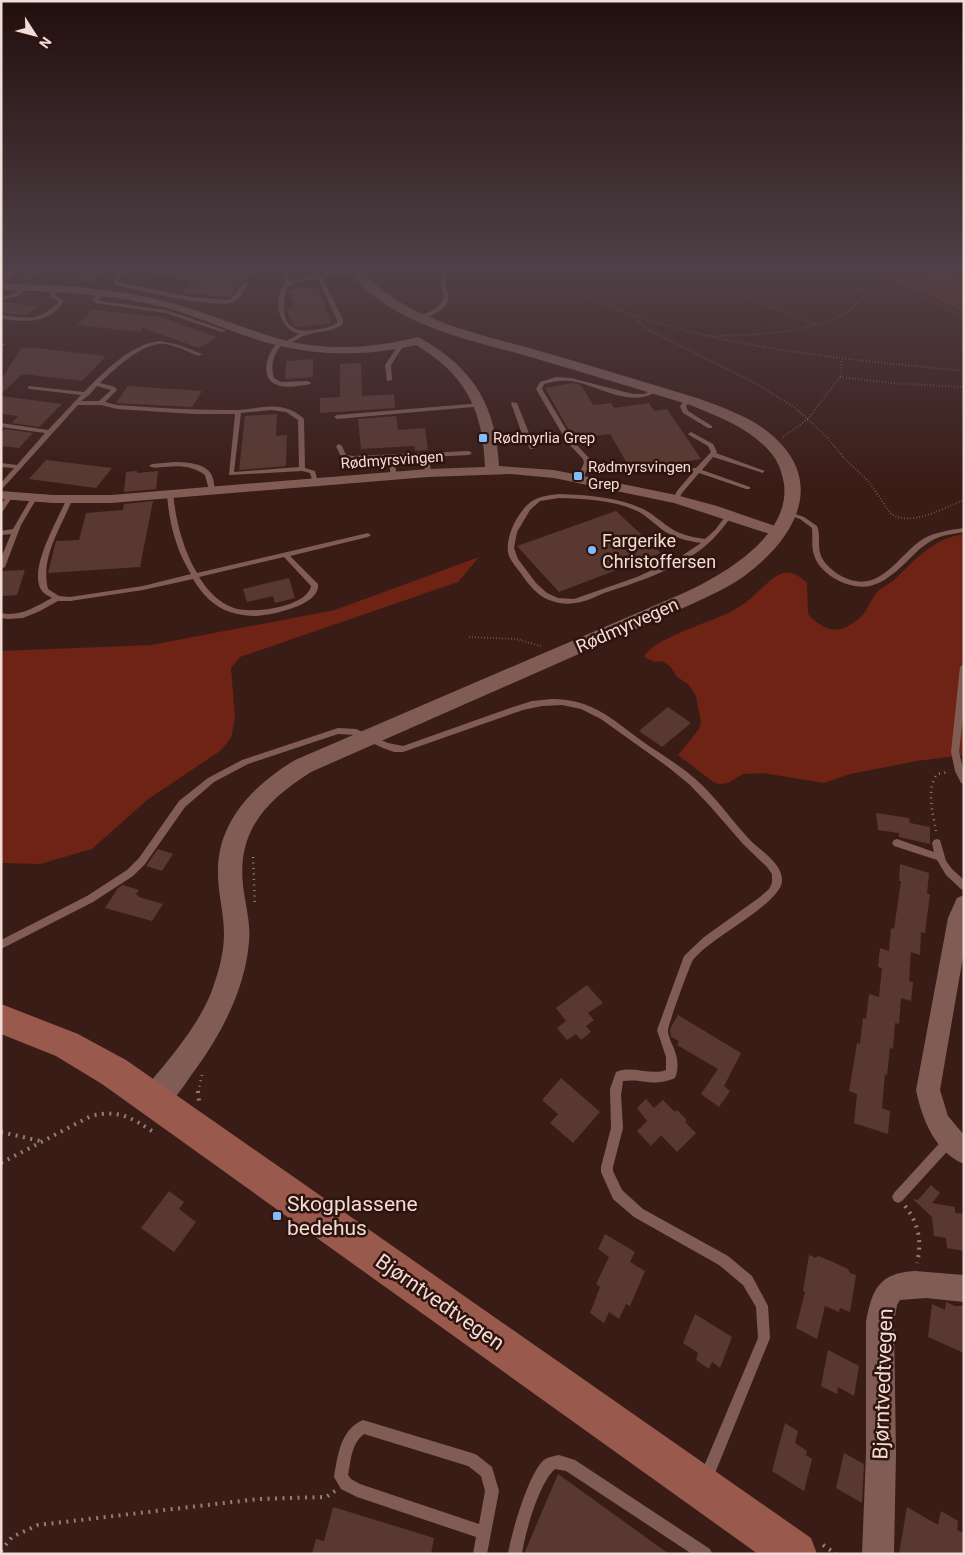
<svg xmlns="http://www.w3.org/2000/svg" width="965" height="1555" viewBox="0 0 965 1555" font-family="Roboto,sans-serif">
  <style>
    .green { fill: #6e2314 }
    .building { fill: #593831 }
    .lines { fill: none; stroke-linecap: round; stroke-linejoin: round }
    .path-far2 { stroke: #957c76; stroke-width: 2; stroke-dasharray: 0.5 2.5; stroke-linecap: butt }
    .path-far1 { stroke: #957c76; stroke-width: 2.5; stroke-dasharray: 1 4.5; stroke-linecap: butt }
    .path { stroke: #957c76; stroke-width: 4; stroke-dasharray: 2 5.5; stroke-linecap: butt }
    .service { fill: #805c54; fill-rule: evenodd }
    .minor { fill: #805c54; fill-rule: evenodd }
    .tertiary { fill: #805c54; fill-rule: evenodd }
    .secondary { fill: #995a4d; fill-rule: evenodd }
    .poi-dot { fill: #83bcfb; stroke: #2f130d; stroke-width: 2 }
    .labels { text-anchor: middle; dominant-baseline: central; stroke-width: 5; stroke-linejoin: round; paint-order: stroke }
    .far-poi-label { font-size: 15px; fill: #f1dcd7; stroke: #2f130d; text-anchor: start }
    .far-street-label { font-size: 15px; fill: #f1dcd7; stroke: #2f130d }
    .poi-label { font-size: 18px; fill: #f1dcd7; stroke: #2f130d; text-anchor: start }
    .street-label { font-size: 18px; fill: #f1dcd7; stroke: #2f130d }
    .near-poi-label { font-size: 21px; fill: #f1dcd7; stroke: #2f130d; text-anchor: start }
    .near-street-label { font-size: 21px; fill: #f1dcd7; stroke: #2f130d }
  </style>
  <rect width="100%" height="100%" fill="#3a1c16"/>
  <path class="green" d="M867,267H964V312L935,297L875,273Z
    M964,534V755L917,761L850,774L824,783L763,773L743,774L728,783L719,784L712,781L678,755L699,729L701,722L696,696L688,684L677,677L670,666L662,661L655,662L644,657C650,641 706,623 724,615C733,611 743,605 750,599C760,591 772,576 783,573C793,571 800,577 807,583L808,614C825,633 841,635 861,617C868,610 871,598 878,591C883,587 889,584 894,580C916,559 932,539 964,534Z
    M479,557L458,582L240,657L231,668L235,718L231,738L220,751L147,800L92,849L40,864L1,863V651L151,645L335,610Z"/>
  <path class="building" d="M30,267H50L36,279L18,278Z
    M91,267H110L94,283L76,281Z
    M149,267H259L249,280H243L229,297L183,293L194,280L149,276Z
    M317,287L332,323L298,327L293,325L286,308L294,307L288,290Z
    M1,302L37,306L26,316L18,315L1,313Z
    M92,310L161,317L217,337L199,348L143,328L140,332L77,325Z
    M21,348H37L106,356L82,381L22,374L1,394V380Z
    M313,359V377L285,379L286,361Z
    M361,363L362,396L394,394L395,408L320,413V398L340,397V364Z
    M573,383L581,385L593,405L611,403L614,408L649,403L654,411L667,409L701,459L631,470L610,434L574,439L545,388Z
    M128,386L202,391L192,407L116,403Z
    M1,396L62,404L39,427L12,423L18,416L1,414Z
    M277,414L276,436L287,435L286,466L239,470L245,416Z
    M396,416L398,430L425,428L428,450L415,451L414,446L361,449L358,419Z
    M5,429L33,433L19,448L1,446V433Z
    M46,460L112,468L96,488L29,479Z
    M137,471V473L158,471L156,489L124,492L126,472Z
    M153,501L140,567L48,573L56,541L79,540L86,513L123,510L124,504Z
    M616,511L661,553L559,592L517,546Z
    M25,570L17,595L1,596V571Z
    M289,578L295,598L275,603L273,596L247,602L243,589Z
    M668,707L691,723L662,747L639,731Z
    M876,813L909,818L910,823L930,827V844L899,837V833L878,830Z
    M158,849L173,854L162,871L146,866Z
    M900,864L929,873L927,894H930L925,933L921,932L920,955L911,952L909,981L913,982L911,1001L901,998L899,1024L895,1023L893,1049L890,1048L887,1075L885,1074L882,1108L890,1111L888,1134L854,1123L857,1094L849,1091L857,1043L860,1044L863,1018L866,1019L869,994L879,997L882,968L878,967L880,948L889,951L891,928L894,929L901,881H899Z
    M123,885L139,890L136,894L139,897L163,904L152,921L105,908L118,888Z
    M587,985L603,1003L588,1013L594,1020L586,1026L591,1032L581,1040L576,1034L567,1040L557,1028L566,1021L556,1008Z
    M678,1015L741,1053L724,1086L730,1091L719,1107L701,1094L718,1069L677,1045L679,1041L671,1037L670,1029Z
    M561,1078L600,1112L573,1143L550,1123L558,1114L542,1100Z
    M646,1099L654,1108L663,1100L675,1112L677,1110L687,1120L685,1122L696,1133L677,1152L661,1135L651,1146L637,1131L647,1121L637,1108Z
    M931,1185L940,1193L932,1203L955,1207V1213L964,1214V1251L947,1248L946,1238L934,1236L932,1217L913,1199L918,1200Z
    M169,1191L184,1202L179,1209L196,1222L174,1252L141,1228Z
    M605,1234L635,1252L630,1262L645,1271L630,1306L626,1304L619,1319L609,1312L604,1323L590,1313L600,1287L596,1284L609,1257L598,1249Z
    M809,1255L816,1258L818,1256L833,1262L848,1269L850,1273L856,1275L850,1312L840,1308L839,1312L825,1306L817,1339L796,1328L805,1292L803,1291Z
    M946,1302L955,1306H964V1353L928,1337L932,1304L945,1310Z
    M695,1314L732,1337L720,1368L712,1362L709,1369L696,1360L698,1353L683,1343Z
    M828,1350L859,1366L854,1396L838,1387L837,1394L821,1386Z
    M785,1423L798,1431L795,1443L807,1451L806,1455L812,1459L804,1491L772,1471Z
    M844,1453L864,1464L862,1503L836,1488Z
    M558,1474L669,1554H524Z
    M333,1507L434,1538L431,1554H312L316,1539L324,1541Z
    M907,1507L938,1525L941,1511L958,1521L957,1530L964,1533V1554H899Z"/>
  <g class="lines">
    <path class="path-far2" d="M521,267C559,283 601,305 640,317C744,351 855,360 964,371
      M788,267L839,285L864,291
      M864,267L964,316
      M914,267L964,287
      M686,270L701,279L814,324
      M619,310L678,273L697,267
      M638,317V321L647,329L757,384L794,407L826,436L845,459L869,482L891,514C912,527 943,508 964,500
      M711,336C753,335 835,334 863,298L864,284L855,267
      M840,377L842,359
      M783,437L808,419L840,377L890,383L964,387
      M469,637L516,639L541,646"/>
    <path class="path-far1" d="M936,831C933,814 926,789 937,774L949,772
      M253,857L255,906
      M198,1092L202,1075"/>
    <path class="path" d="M198,1091L199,1101
      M1,1132L40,1141
      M1,1163L91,1116C119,1109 132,1118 155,1133
      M905,1206C919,1224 922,1242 917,1263
      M823,1545L836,1554
      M1,1551L12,1537L38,1525L258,1499L326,1497L335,1491"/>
    <path class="service" d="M124,267H129L118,280V282L191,297L229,300L235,295L243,283L248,284C244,290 240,299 233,302C215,309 135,290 114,284L113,280Z
      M287,267H292L289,271V282L315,275L308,267H313L320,274L356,270V271L354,272L322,277L343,320L342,325C331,332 318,331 306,335C298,337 292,345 283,345V343L299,334C278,328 272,300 285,284V271ZM318,278L337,320V323C331,327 325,328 319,329C284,337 280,315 287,287L300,281Z
      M444,267H448C448,273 446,278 446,284C445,290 450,294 448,300C446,310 427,319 418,319V317L433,310L442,302L444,297L440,284Z
      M24,286L29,287L18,296L1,300V297L14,294Z
      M57,286L60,288L55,295L64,301C61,306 57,309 53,313C37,324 20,321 1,319V315C28,318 36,322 58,303V301L49,295Z
      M101,291L106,292L99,299L100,301L166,310L227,331L222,332L165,313L96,303L93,299Z
      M160,341L179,345L202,354L199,356C188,352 177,346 166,344C143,341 115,369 100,383L115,387L117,390L105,402L117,405C156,408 195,410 234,410C249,410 265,405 280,407C290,409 297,412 304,419L305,468L315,471L318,482L317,483H313L310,473L302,471L229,475L235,414H194L117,409L101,405H78L3,488L1,489V483L14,468L1,467V463L17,465L45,433L1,427V423L48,430L81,395L30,389L28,388V386L84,392C104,372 130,344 160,341ZM97,386L111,390L99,401H81L89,395ZM271,410L286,412L298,420L299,467L234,472L241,413Z
      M280,341L283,343C274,353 270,364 274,378L281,382L308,381L311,383L310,384C299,386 281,390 272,382C260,373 269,348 280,341Z
      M1,343L5,344L1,347Z
      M399,344L404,345L391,365L392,380L387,381L385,365Z
      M556,377L571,378L633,394H644L655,388L658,390C633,410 598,385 571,381C562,380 554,381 544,384L542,389L573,441L589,458L590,463L583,479L580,481L577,479L584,463L583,459L567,442L536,389L540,382Z
      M686,399L691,400L686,406L688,411L712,426V428H708L683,413L680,406Z
      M512,402L517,403L535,448L534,449H530L525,440L490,444L487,442L490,440L523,437L511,403Z
      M482,403L484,404V406L337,419L334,417L337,415Z
      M691,432L713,444L717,452L716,453L765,471L762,473L760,472L713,457L702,470L750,487V489H746L699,473L682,493L678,500H674L673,499L677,491L694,471L651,473L648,471L651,469L696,468L711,452L708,446L689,435L688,434Z
      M339,444L342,446L346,455L353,456L469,451L472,453L469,455L429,457L431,473L428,475L425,473L423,457L394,458L397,476L394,478L391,476L388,458L353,460L341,457L336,446Z
      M174,462C185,462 205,463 211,474C214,479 214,485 215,490L214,491L212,492L209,490L205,475C193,466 180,465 165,467C159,467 154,469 149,466L152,464Z
      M170,492L173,494C176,522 183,549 197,573L368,533L371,535L368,537L290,556L318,584C321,605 273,615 257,616C248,616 239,615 230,612C214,607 201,593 193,579L143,590L70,601H58L40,611L23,618L8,619L1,618V613C20,617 35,607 52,598C49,596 44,594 42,591C27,571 58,520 66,500L69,498L72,500C61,528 40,557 48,589L59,596L70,597L143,586L191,574C176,550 169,523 167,494ZM284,557L311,586C306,608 251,614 234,608C219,603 207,590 199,577Z
      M10,494L13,496L3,511L1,512V504L8,495Z
      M559,494C587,495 618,497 643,509C653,514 660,521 669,527C680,535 692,537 705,539L715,530L728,513L730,512L733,514C724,527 715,538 704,547C675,570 638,582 604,593C595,597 585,602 575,603C567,605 557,603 549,600C537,595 529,585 522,575C518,569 512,563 509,556C503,539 519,508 534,500C541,496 551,495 559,494ZM559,498C585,499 616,500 639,512C648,517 656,525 664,531C675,538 688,541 701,543L680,557L637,577L574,599L558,598L547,593L536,583L518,559L514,548L517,532L530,510L540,501Z
      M34,496L37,498L21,525L5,567L1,569V558L11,534L1,535V531L13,529L31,498Z
      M790,512L804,517L817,526C821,535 817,546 821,556C825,565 834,572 843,577C880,595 897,556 923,539C935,532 950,530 964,528V532C952,534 941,535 931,541C915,550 905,566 890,576C884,581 877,584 870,586C849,590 820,575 814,555C811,546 813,537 812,528L800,519L788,515L787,514Z
      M964,664V708L959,752L964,772V784L961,783L955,771L951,752L960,667Z
      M552,699C592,699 612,719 642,741C663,756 685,768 703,786C720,803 734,823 750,840C761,851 783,864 782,881C781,904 709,938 693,960C690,965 667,1027 668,1031C668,1034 670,1039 671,1042C677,1054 680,1065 675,1078C651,1088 645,1078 623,1081L621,1095L623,1128L613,1167V1171L622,1190L643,1209L728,1256L752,1276L768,1306L770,1338L711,1483L706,1485L701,1483L699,1478L758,1338L756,1307L743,1285L719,1265L634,1217L613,1199L601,1172V1167L611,1128L610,1089L616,1072C633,1065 650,1076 666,1070V1057L657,1030L684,956L704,937L760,897L769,889L772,883V874L767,867L743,844L710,806L690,785L668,767L601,719L581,709L562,705L542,706L523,710L403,752H394L383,748L355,735L338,734L248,764L214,782L185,807L145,864L133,876L93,902L1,949V940L87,896L127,870L139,858L179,801L208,778L242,760L338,728L356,729L388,743L403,746L510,708L532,701Z
      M897,839L934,852L932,843L934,840L937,839L940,840L946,861L952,869L964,880V890L961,889L946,875L937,860L894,846L892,843L894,840Z
      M950,1134L954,1136L956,1140L954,1144L902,1201L898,1203L894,1201L892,1197L894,1193L946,1136Z
      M363,1420L472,1453L477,1455L492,1467L499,1491L487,1554H473L476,1537L357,1497L341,1489L334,1477C338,1455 340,1430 363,1420ZM364,1434L468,1466L481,1476L485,1491L479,1524L360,1484L351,1479L348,1475C351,1460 351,1444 364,1434Z
      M559,1455L575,1460L710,1549L712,1554H692L566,1471L555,1469C539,1483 525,1533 522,1554H508C511,1534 529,1472 544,1460C548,1457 554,1456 559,1455Z"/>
    <path class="minor" d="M10,267H22L3,284C57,284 111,288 164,301C206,311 245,330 287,341C330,351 375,348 418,337L422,339C474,369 496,406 499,466L554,470L676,495L717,506L784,529L786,532L784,535L779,537L674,503L554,478L511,474L428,477L111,503H53L1,499V491L53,495H111L428,469L485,467C483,410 466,375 416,345C360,358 307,356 252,338C222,328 193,315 163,307C110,294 55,291 1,290V275Z
      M964,895V951L940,1090L948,1116L964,1135V1164C935,1152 922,1119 916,1090L948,918L957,898Z
      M915,1271L964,1275V1302L926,1298L900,1300L897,1305L894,1322L896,1454L894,1554H862L866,1454V1322C872,1289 879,1273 915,1271Z"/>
    <path class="tertiary" d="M346,267H359C404,322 482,334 547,353C598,368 649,383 700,399C722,407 744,415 763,428C830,477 798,537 743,577C727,588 709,596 692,604L311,772C267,800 237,830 243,885C245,904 251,923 249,942C245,989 222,1033 195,1070C183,1086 172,1107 154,1114L144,1110L140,1100C146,1086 156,1075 166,1063C183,1042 201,1018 211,993C218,974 224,954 224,934C224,913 218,894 218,873C217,821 254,785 295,760L679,595C720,577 791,537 784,484C782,472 778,461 771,453C750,428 719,417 690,405C639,389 588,374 537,359C470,339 389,327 346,267Z"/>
    <path class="secondary" d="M1,1004L78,1034L126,1060L811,1538L817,1554H758L102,1084L56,1056L1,1034Z"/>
  </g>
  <linearGradient id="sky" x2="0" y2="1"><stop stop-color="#200f0c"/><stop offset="0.55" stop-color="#4f4047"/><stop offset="1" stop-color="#4f4047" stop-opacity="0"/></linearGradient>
  <rect width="965" height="485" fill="url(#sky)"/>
  <g class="poi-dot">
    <rect x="478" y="433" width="10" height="10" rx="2.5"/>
    <rect x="573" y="471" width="10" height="10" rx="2.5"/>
    <circle cx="592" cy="550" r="5"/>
    <rect x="272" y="1211" width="10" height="10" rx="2.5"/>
  </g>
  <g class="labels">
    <g class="far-poi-label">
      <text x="493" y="438">Rødmyrlia Grep</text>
      <text x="588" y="467">Rødmyrsvingen<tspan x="588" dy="17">Grep</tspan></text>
    </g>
    <g class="far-street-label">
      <text transform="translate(392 460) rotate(-4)">Rødmyrsvingen</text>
    </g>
    <g class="poi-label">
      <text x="602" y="540">Fargerike<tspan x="602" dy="21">Christoffersen</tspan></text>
    </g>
    <g class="street-label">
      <text transform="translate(627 625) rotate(-24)">Rødmyrvegen</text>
    </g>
    <g class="near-poi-label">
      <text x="287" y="1204">Skogplassene<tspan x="287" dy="24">bedehus</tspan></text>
    </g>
    <g class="near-street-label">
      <text transform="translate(440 1302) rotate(35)">Bjørntvedtvegen</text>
      <text transform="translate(883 1384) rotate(-88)">Bjørntvedtvegen</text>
    </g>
  </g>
  <rect width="965" height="1555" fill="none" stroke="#f1dcd7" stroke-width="5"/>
  <g transform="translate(35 35) rotate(126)" stroke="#2f130d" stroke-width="4" paint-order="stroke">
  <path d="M0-4L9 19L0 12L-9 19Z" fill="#f1dcd7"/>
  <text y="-8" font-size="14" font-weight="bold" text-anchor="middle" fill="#f1dcd7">N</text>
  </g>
</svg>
